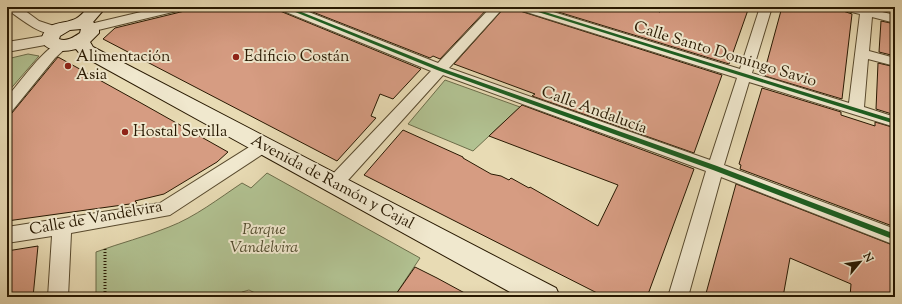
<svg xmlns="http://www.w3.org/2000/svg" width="902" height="304" viewBox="0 0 902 304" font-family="'Sorts Mill Goudy',serif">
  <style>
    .green { fill: #b1c191; stroke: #6c6d4a }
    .building { fill: #d69c82; stroke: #281902 }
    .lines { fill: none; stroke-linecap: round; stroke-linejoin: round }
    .minor-casing { stroke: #584a2e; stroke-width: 2 }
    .tertiary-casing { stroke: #584a2e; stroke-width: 2 }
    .secondary-casing { stroke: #281902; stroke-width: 2 }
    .path { stroke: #281902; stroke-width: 3; stroke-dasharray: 1 2; stroke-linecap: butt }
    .minor { fill: #f0e8ce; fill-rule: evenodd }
    .tertiary { fill: #f0e8ce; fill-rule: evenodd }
    .secondary { fill: #f0e8ce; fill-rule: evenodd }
    .cycleway-casing { stroke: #f0e8ce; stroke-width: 2 }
    .cycleway { fill: #1b5e20; fill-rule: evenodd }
    .poi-dot { fill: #8f2418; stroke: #f0e8ce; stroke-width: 1.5 }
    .labels { text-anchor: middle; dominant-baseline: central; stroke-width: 4; stroke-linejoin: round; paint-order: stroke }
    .street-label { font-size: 16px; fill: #281902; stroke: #f0e8ce }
    .poi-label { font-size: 16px; fill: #281902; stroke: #f0e8ce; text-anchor: start }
    .park-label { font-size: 16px; font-style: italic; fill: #514b2d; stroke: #f0e8ce }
  </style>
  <rect width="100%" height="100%" fill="#e8dbb4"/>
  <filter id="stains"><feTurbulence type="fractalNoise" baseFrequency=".005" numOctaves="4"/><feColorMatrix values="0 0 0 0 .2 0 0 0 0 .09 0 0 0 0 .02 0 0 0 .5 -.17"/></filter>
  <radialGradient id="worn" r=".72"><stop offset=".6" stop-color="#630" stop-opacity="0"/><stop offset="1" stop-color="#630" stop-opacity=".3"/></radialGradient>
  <path class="green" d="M28,54L39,56L7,93V59Z
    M445,80L520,107L473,151L408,124Z
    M267,173L420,258L394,297H256L255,293L249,290L242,292L236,297H96V252C120,243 145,237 169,227C195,217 218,199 242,183L251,188Z"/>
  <path class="building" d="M201,7H278L280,11L421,69L393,99L380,94L371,116L376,118L337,161L103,39L115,28Z
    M300,7H489L440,59L433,56L430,58Z
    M505,7H517L520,11L722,75L694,153L532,96L535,94L454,64Z
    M542,7H644L660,12L661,7H749L729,64Z
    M782,7H840L843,11L852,14L842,99L765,76L766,73H764Z
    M881,21L895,24V56L879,52Z
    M58,57L141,103L228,152L217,162L164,194L135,201L137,203L7,221V119Z
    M878,63L895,67V115L876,109Z
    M762,88L841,112V115L875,126V122L895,128V227L740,169L741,165L739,164Z
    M522,105L694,169L647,297H605L364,175L403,130L463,157V158L491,174L501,176L509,180L511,178L529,188L530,187L598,226L618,185L489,136Z
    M736,184L895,246V297H850L851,284L790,258L783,297H705Z
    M38,246L33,297H7V251Z
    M415,267L437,278L472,297H394Z"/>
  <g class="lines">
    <defs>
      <path id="minor" d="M7,7H20L39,21L60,28L62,31L60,34C43,38 21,19 8,10Z
        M162,7H183L181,10L90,32L86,31L84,28L86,25Z
        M279,7H296L438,63L491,7H504L449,68L710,160L737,78L520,10L518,7H537L740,69L760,7H772L752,73L849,103L860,14L843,10L841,7H861L895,15V23L872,17L869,51L895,58V66L868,59L864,107L895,117V127L749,82L724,165L895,229V245L721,177L688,297H668L706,171L443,75L340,189L334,191L328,189L326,184L328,179L431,71L281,10Z
        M61,42L66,43L68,46L55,58L12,111L7,112V97C19,84 45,46 61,42Z
        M263,140L269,142L271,146L269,150L170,215L71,233L68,297H48L52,236L7,243V227L160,203L257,142Z"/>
      <path id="tertiary" d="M50,35L56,37L58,40L56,43L7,52V42Z"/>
      <path id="secondary" d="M89,7H106L93,22L99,27V33L90,42L93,47L556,288L560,297H519L81,55L76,49C64,52 49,53 41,41C46,18 64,26 77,18C81,16 85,10 89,7ZM81,29L80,33C74,37 67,42 59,39L60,36L70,30Z"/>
    </defs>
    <use href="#minor" class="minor-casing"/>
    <use href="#tertiary" class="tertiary-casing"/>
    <use href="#secondary" class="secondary-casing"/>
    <path class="path" d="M105,249V297"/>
    <use href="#minor" class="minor"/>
    <use href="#tertiary" class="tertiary"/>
    <use href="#secondary" class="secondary"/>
    <defs>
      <path id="cycleway" d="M283,7H289L441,68L717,166L895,234V240L713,170L437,70Z
        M522,7H529L895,120V124Z"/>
    </defs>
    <use href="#cycleway" class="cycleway-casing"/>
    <use href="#cycleway" class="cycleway"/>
  </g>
  <g class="poi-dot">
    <circle cx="236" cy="57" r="4"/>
    <circle cx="68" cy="66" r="4"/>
    <circle cx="125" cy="132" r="4"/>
  </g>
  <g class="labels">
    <g class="street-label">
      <text transform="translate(725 55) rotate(17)">Calle Santo Domingo Savio</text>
      <text transform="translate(594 111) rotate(20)">Calle Andalucía</text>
      <text transform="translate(332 183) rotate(28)">Avenida de Ramón y Cajal</text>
      <text transform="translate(96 219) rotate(-10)">Calle de Vandelvira</text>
    </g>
    <g class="poi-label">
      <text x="76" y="57">Alimentación<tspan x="76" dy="18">Asia</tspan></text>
      <text x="244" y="57">Edificio Costán</text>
      <text x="133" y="132">Hostal Sevilla</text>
    </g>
    <g class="park-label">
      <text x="264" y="230">Parque<tspan x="264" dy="18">Vandelvira</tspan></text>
    </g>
  </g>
  <rect width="902" height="304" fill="none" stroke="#e8dbb4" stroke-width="24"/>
  <rect x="8" y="8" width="886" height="288" fill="none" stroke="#281902" stroke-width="2"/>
  <rect x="12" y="12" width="878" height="280" fill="none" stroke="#281902"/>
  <g transform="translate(860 262) rotate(61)" stroke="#f0e8ce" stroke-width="3" paint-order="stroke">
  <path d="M0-3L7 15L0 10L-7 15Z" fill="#281902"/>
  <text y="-6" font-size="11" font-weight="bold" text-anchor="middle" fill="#281902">N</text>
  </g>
  <rect width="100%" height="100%" filter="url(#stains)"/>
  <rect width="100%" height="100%" fill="url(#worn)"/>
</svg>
